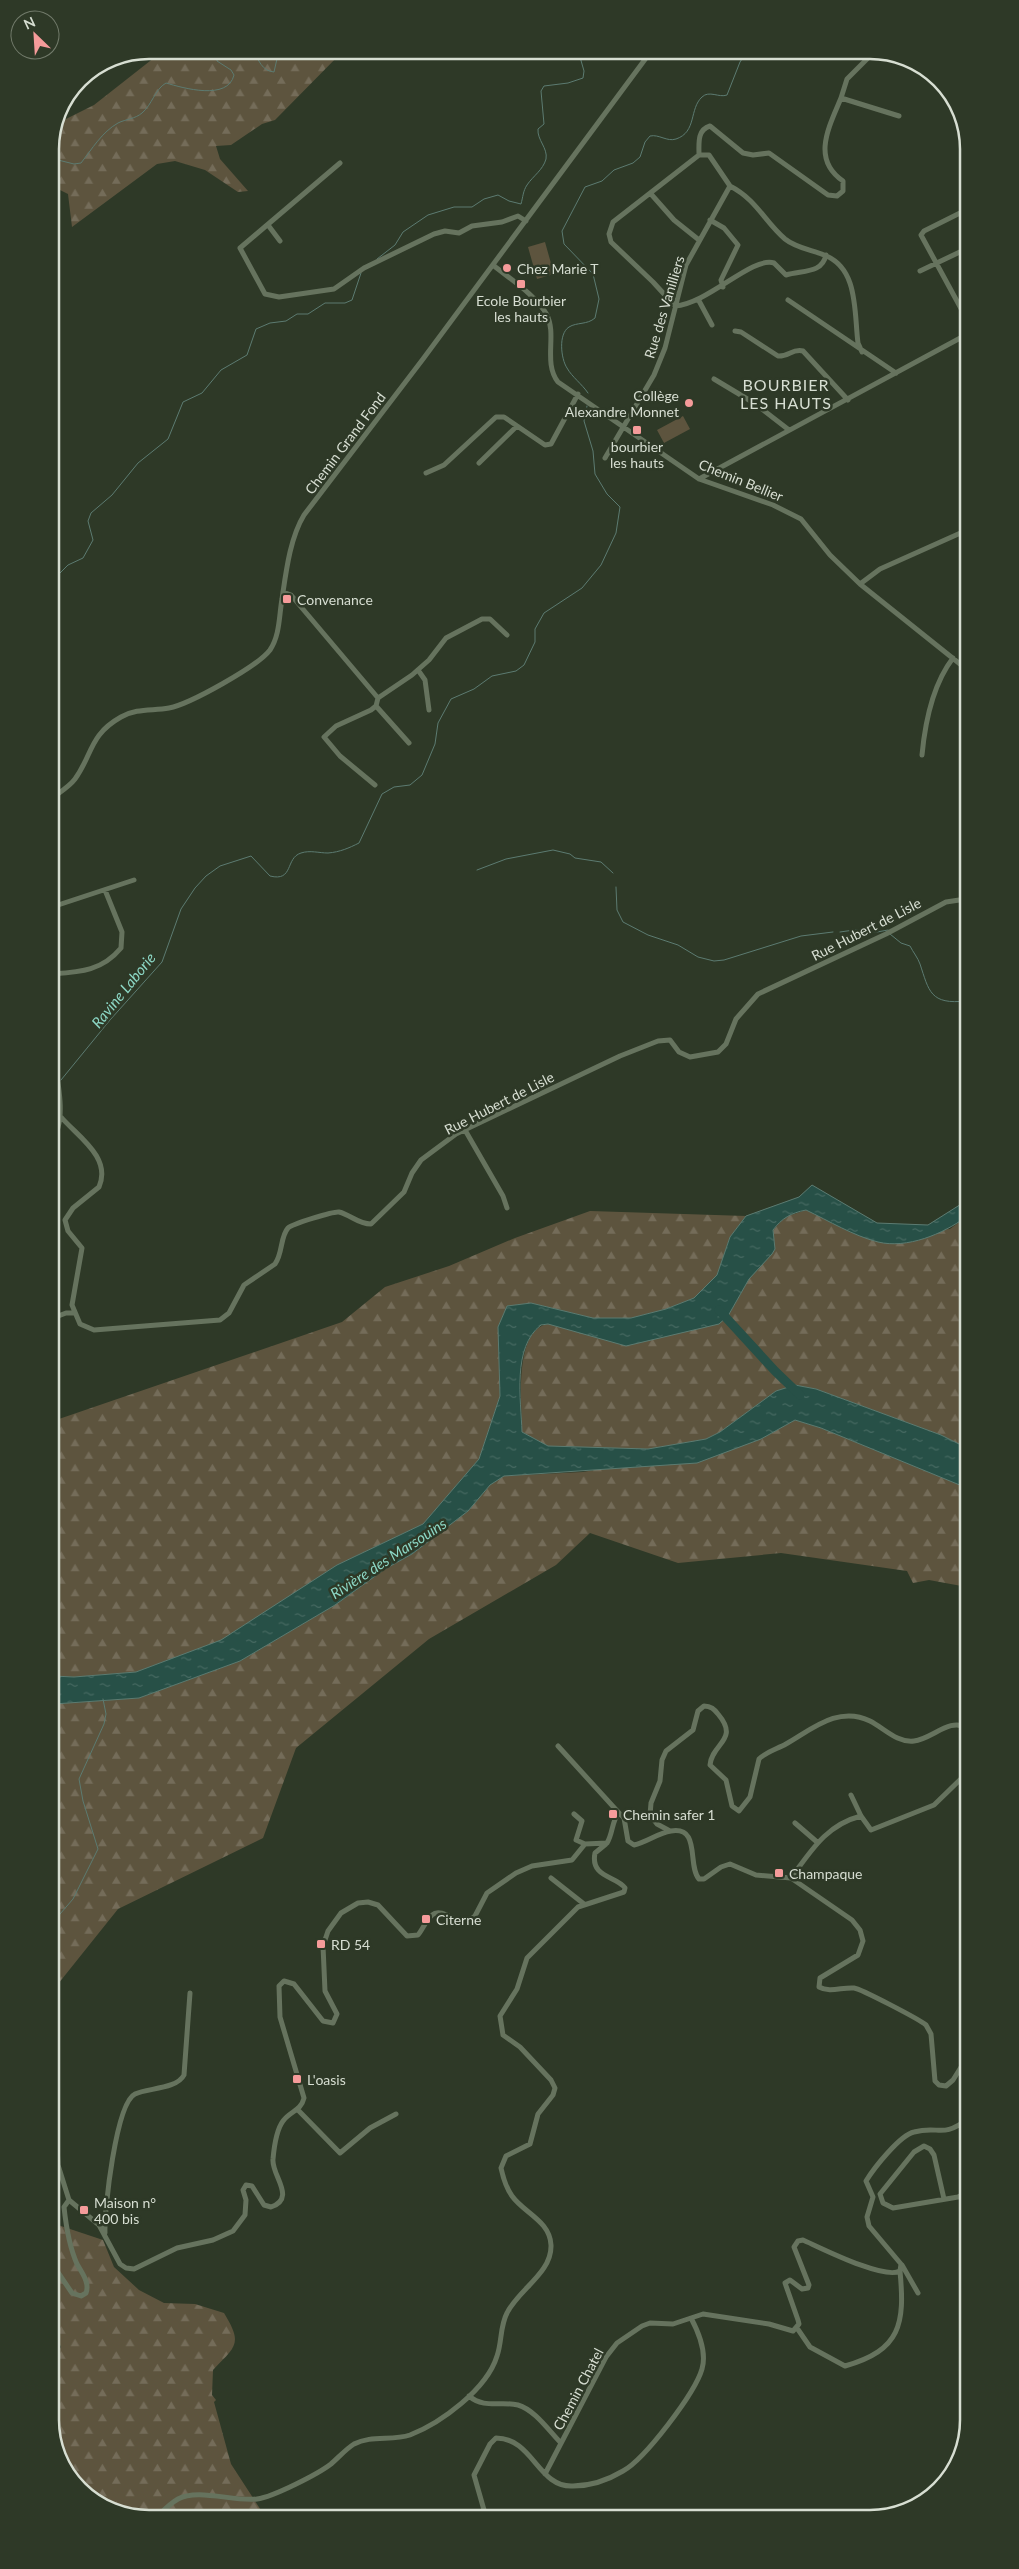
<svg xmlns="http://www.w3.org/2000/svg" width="1019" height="2569" viewBox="0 0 1019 2569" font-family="Lato,sans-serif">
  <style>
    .forest { fill: url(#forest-firs) }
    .park { fill: #5d543e }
    .water { fill: url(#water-ripples); stroke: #5c7b71 }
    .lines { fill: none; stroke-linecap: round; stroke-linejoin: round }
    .stream { stroke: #5c7b71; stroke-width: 1 }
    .river { stroke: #275047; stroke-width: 9 }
    .minor { stroke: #66735e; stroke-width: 5 }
    .poi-dot { fill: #f59b9a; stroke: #2e3927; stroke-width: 2 }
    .labels { text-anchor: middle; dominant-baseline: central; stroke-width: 5; stroke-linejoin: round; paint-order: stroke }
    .poi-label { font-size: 14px; fill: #d7ded2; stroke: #2e3927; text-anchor: start }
    .street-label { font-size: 14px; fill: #d7ded2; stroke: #2e3927 }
    .water-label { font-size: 15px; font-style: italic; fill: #8cd7c5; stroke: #2e3927 }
    .quarter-label { font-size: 16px; letter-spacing: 1px; fill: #d7ded2; stroke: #2e3927 }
    .rim { fill: none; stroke: #d7ded2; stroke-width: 2.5 }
  </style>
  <defs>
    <pattern id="forest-firs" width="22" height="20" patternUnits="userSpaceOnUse" patternTransform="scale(1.25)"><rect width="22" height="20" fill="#5d543e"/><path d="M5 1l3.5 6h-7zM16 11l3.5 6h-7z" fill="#746c59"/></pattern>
    <pattern id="water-ripples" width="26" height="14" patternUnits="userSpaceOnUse" patternTransform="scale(1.25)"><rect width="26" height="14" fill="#275047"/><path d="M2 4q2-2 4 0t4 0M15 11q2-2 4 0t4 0" fill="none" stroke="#466961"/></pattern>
  </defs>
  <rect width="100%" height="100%" fill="#2e3927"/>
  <path class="forest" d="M164,50H344L275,120L262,124L231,145L216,146L220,159L248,191L238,192L205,170L175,161L157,164L72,227L68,194L50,185V143L54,125L94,105Z
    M806,1210L862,1236L950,1229L966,1217L967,1448L941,1435L816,1389L795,1385L776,1391L720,1432L706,1439L648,1449L548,1446L522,1432C522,1405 513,1330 548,1324L728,1316L749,1279L775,1248L773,1230L785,1217Z
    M590,1211L746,1216L730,1237L717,1275L694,1298L666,1309L631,1318H593L531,1303L507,1306L498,1327L500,1396L479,1459L423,1524L337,1565L222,1640L136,1672L74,1677L53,1676V1418L56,1420L342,1322L385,1287L449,1266L515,1238Z
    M795,1420L821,1428L967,1488V1587L929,1580L913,1583L907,1571L781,1553L678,1563L590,1533L556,1565L429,1639L296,1748L263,1838L118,1909L54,1989V1704L139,1698L240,1661L335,1605L385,1569L412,1554L468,1511L490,1485L504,1476L583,1472L761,1439Z
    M55,2224L103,2240L114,2267L139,2290L164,2303L195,2304L224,2313C243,2344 236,2346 213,2370L212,2395L216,2400L214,2402L231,2464L266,2518L142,2519L88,2498L55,2452V2357L61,2347L55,2334Z"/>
  <path class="park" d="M545,242L554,274L537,279L528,247Z
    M683,416L690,429L664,443L657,430Z"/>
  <path class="water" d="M812,1185L877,1223L928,1225L966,1201V1217C943,1234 907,1249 878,1242C854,1236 829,1221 806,1210C791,1213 782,1218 773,1230L775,1249L772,1254L749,1279L728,1316L719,1324L626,1346L548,1324L541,1325C512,1347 521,1400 522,1432L548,1446L648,1449L706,1439L720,1432L776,1391L795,1385L816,1389L941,1435L967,1448V1488L821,1428L795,1420L761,1439L697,1463L504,1476L490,1485L468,1511L412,1554L385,1569L335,1605L240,1661L139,1698L54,1704L53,1676L74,1677L136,1672L221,1640L337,1565L423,1524L479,1459L500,1396L498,1327L507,1306L531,1303L593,1318H631L666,1309L694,1298L717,1275L730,1237L746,1216L799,1197Z"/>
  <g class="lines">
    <path class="stream" d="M254,50C258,60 262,71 274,72L279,50
      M50,158L74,164L81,163C92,149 102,132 118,123C126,119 135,119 142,113C152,105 155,89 166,83C183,88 228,101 234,75L231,70L217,61V50
      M377,259L395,245L403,232L428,215L454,207H472L484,199L498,195L509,201L521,204C523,197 523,191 527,185C533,176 543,170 546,159C548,148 537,140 538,129L544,124L541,91L544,86L568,83L583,78L584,71L578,50
      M588,393C582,384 572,377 567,368C561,359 558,334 569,327C577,322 587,325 595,318L599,299L593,274L564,244L562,231L585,187L602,181L614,170L633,163L640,157L645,142L650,136C659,134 667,142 676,139C697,132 689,109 702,97C709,90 719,98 727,95L740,62L748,50
      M51,582L68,565L83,558L93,540L88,521L91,513L112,495L138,463L168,439L183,402L202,393L221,370L247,355L256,329L270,323L286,321L297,314H308L325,303H345L352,300L361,273
      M477,870L506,859L553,850L570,854L575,858L601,862L613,873
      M616,887L617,910L623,922L648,935L678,945L698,957L714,961L724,960L801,936L833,932
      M840,932L854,930L877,932L888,930
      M890,934L901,943L910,946C913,952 918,958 920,964C929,991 930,1005 966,1001
      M61,1080L110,1020L162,962L181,909L195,888L206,876L220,866L251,856L270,876C294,882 285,858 301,853C310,850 319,853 328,853C340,852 349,848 359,843L382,794L394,787L410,785L422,775L435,744L438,723L451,699L474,689L492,676L516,671L524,665L535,642V629L544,613L582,588L601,565L616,533L620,507L607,494L595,474L593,451L584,421L587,406
      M54,1921L73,1899L98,1849L83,1801L79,1779L104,1724L106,1714L103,1699"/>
    <path class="river" d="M719,1310L775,1371L800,1395"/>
    <path class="minor" d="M876,50L847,79L841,98L899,116
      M699,155C699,143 697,130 710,126L743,153L753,155L769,153L828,195L837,196L843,191V181C811,159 829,127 841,98
      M340,163L240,248L265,294L279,297L334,289L364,268L434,234L445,231L459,233L472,226L502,222L518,216L526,221
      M730,186L709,155H699L613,222L609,234L611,242L653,282L675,306C708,304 752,256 774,263L786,275C802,270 822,274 826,255
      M730,186C757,200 764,221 785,239C796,248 812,250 824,255C859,268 854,313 858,343L862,352
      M651,194L674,220L699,240
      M964,211L924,231L921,235L964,314
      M710,220L724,228L738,245L721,280L723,287
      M268,225L280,241
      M493,265C510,279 536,295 547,315C557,335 543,363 558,382L699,479L773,505L801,519L830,555L860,584L965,668
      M920,271L964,250
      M698,299L712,325
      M788,300L896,373
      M735,331L741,332L778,356C788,357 793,348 803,351L848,400
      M714,379L754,403L789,430
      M605,458L654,375L665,348L686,265L730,186
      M479,463L517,426
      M426,473L444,465L496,417H504L545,445L551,444L578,394
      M699,479L964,336
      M860,584L880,569L965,531
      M283,592L291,595L378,698L376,706L371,710L336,726L324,737L340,756L375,785
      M418,670L425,680L429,710
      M378,698L412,675L429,660L446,638L482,619H490L507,635
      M376,706L409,743
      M922,755C925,723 933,684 953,658
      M52,798C60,792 69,787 75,779C93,754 89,735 121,717C137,708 152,711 169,708C190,704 258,666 270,650C280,635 279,616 282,599C286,572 290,538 304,515L423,359L652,50
      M52,907L134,880
      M52,974C80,972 102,971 121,948L122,932L105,890
      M52,1046C55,1070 69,1120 52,1139
      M61,1117C77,1136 112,1157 99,1187L73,1208L65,1220L68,1231L82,1248L72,1305L80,1324L94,1330L220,1320L229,1313L244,1285L275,1264C283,1253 280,1237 288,1228C292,1224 334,1211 339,1212C351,1215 358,1224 371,1224L404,1192L412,1173L421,1160L456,1134L620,1056L658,1041L670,1040L679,1052L690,1057L718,1052L726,1044L736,1019L758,994L886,934L946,902L966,899
      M465,1130L503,1196L507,1208
      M53,1318L66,1313H73
      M558,1746L619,1813
      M851,1795L861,1816L871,1830L934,1805L968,1772
      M574,1814L582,1821L576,1840L585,1844
      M795,1823L817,1842
      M670,1831L657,1824L650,1815L651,1803L660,1781L662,1760L666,1751L693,1730L698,1711L704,1706C711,1706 714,1709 718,1714C740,1740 712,1743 710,1765L726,1780L732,1806L739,1811L750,1797L759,1759C766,1752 777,1749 786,1744C811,1730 838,1705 870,1721C884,1728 897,1743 914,1741C932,1739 950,1717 967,1728
      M551,1878L584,1904
      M791,1878C811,1851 826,1825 861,1816
      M54,2082L58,2165L69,2200
      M298,2110L340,2153L370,2128L396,2114
      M944,2199L934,2155L930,2149L924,2146L914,2152L880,2194L883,2203L893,2208L958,2197L966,2193L968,2189
      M105,2233C104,2211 116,2103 135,2094C148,2088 177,2089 184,2075L190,1993
      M902,2265L918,2293
      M55,2268L72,2293L81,2296L86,2293C90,2283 82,2273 77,2264C69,2246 66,2226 64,2207L69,2200L99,2225L120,2264L126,2268L134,2269L177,2248L213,2240L233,2231L245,2215L246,2200L243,2190L246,2185L252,2186L264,2205L271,2207C297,2198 271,2175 273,2159C274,2148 277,2129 283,2121C290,2111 301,2111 304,2098L280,2017L279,1986L284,1981L294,1984L323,2021L333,2023L337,2014L325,1991L323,1946L328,1931L341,1913L358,1903L368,1902L378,1905L407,1936L418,1935C423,1929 426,1920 432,1915C441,1907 455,1922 465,1923L475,1916L487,1893L516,1873L532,1866L572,1860L585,1844L607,1843C613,1834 612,1819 619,1813L624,1818L628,1841L634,1845C647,1842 658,1833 671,1831C701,1826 687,1865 699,1879H704L721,1867L730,1864L756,1875L791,1878L852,1920L860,1930L863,1941L858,1955L820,1978L819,1987C830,1993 842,1987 854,1988C861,1989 919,2019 926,2025L931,2034L935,2081L939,2085L946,2086L953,2080L968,2056
      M797,2328L810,2347L845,2366C901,2350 905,2324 900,2271
      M469,2396C484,2409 501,2401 518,2405C535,2410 549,2431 561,2443
      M545,2474L606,2357L617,2343L642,2326L650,2323L673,2324L703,2314L769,2324L793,2331L799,2324L798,2320L785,2283L790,2280L802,2289L808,2288L809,2285L794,2247L798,2241L803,2240C821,2248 884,2280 900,2271L901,2264L869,2226L867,2217L873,2197L866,2181C874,2168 900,2135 914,2132C940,2125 941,2139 968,2119
      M486,2517L474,2475L490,2444L496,2438C533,2438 538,2488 573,2486C590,2486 608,2480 623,2471C645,2459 695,2393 702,2369C707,2352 699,2333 691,2318
      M155,2519C162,2512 169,2504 178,2499C198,2488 234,2502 257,2499C273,2497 318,2474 331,2464C339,2457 346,2449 354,2444C371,2435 392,2441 410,2435C441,2423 487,2389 497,2356C502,2342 500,2326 507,2313C519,2289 552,2273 551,2245C550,2221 524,2213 512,2196C506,2188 503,2177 501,2168L506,2156L530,2144L538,2114L553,2095L555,2088L551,2080L520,2047L503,2035L500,2016L517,1989L527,1958L578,1907L624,1892L625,1888C617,1876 590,1878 595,1853L606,1844"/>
  </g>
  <g class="poi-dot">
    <circle cx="507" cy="268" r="5"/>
    <rect x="516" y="279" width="10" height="10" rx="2.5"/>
    <circle cx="689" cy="403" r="5"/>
    <rect x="632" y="425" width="10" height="10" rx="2.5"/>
    <rect x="282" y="594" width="10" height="10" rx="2.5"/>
    <rect x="608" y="1809" width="10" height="10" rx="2.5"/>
    <rect x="774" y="1868" width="10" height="10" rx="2.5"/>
    <rect x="421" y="1914" width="10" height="10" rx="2.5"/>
    <rect x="316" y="1939" width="10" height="10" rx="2.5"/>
    <rect x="292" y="2074" width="10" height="10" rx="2.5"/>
    <rect x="79" y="2205" width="10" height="10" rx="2.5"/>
  </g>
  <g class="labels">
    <g class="poi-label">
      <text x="517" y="268">Chez Marie T</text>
      <text x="521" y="300" text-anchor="middle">Ecole Bourbier<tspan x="521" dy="16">les hauts</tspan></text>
      <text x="679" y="395" text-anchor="end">Collège<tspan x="679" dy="16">Alexandre Monnet</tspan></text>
      <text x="637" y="446" text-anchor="middle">bourbier<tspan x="637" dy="16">les hauts</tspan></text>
      <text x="297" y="599">Convenance</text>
      <text x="623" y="1814">Chemin safer 1</text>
      <text x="789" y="1873">Champaque</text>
      <text x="436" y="1919">Citerne</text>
      <text x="331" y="1944">RD 54</text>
      <text x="307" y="2079">L'oasis</text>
      <text x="94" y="2202">Maison n°<tspan x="94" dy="16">400 bis</tspan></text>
    </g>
    <g class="street-label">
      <text transform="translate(664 307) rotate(-73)">Rue des Vanilliers</text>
      <text transform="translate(345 443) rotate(-53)">Chemin Grand Fond</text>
      <text transform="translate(741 480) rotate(22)">Chemin Bellier</text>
      <text transform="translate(866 929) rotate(-27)">Rue Hubert de Lisle</text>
      <text transform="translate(499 1103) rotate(-27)">Rue Hubert de Lisle</text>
      <text transform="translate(578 2389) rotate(-62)">Chemin Chatel</text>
    </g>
    <g class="water-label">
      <text transform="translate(123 990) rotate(-51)">Ravine Laborie</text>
      <text transform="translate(388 1558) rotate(-33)">Rivière des Marsouins</text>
    </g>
    <g class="quarter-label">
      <text x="786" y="384">BOURBIER<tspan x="786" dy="18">LES HAUTS</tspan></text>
    </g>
  </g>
  <path d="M0 0H1019V2569H0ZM149 59H870A90 90 0 0 1 960 149V2420A90 90 0 0 1 870 2510H149A90 90 0 0 1 59 2420V149A90 90 0 0 1 149 59Z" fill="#2e3927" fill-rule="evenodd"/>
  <path class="rim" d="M149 59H870A90 90 0 0 1 960 149V2420A90 90 0 0 1 870 2510H149A90 90 0 0 1 59 2420V149A90 90 0 0 1 149 59Z"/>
  <g transform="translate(35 35) rotate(335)"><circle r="24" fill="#2e3927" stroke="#727b6b"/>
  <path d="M0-4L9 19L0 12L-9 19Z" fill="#f59b9a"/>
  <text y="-8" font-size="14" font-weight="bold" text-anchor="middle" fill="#d7ded2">N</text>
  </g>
</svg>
